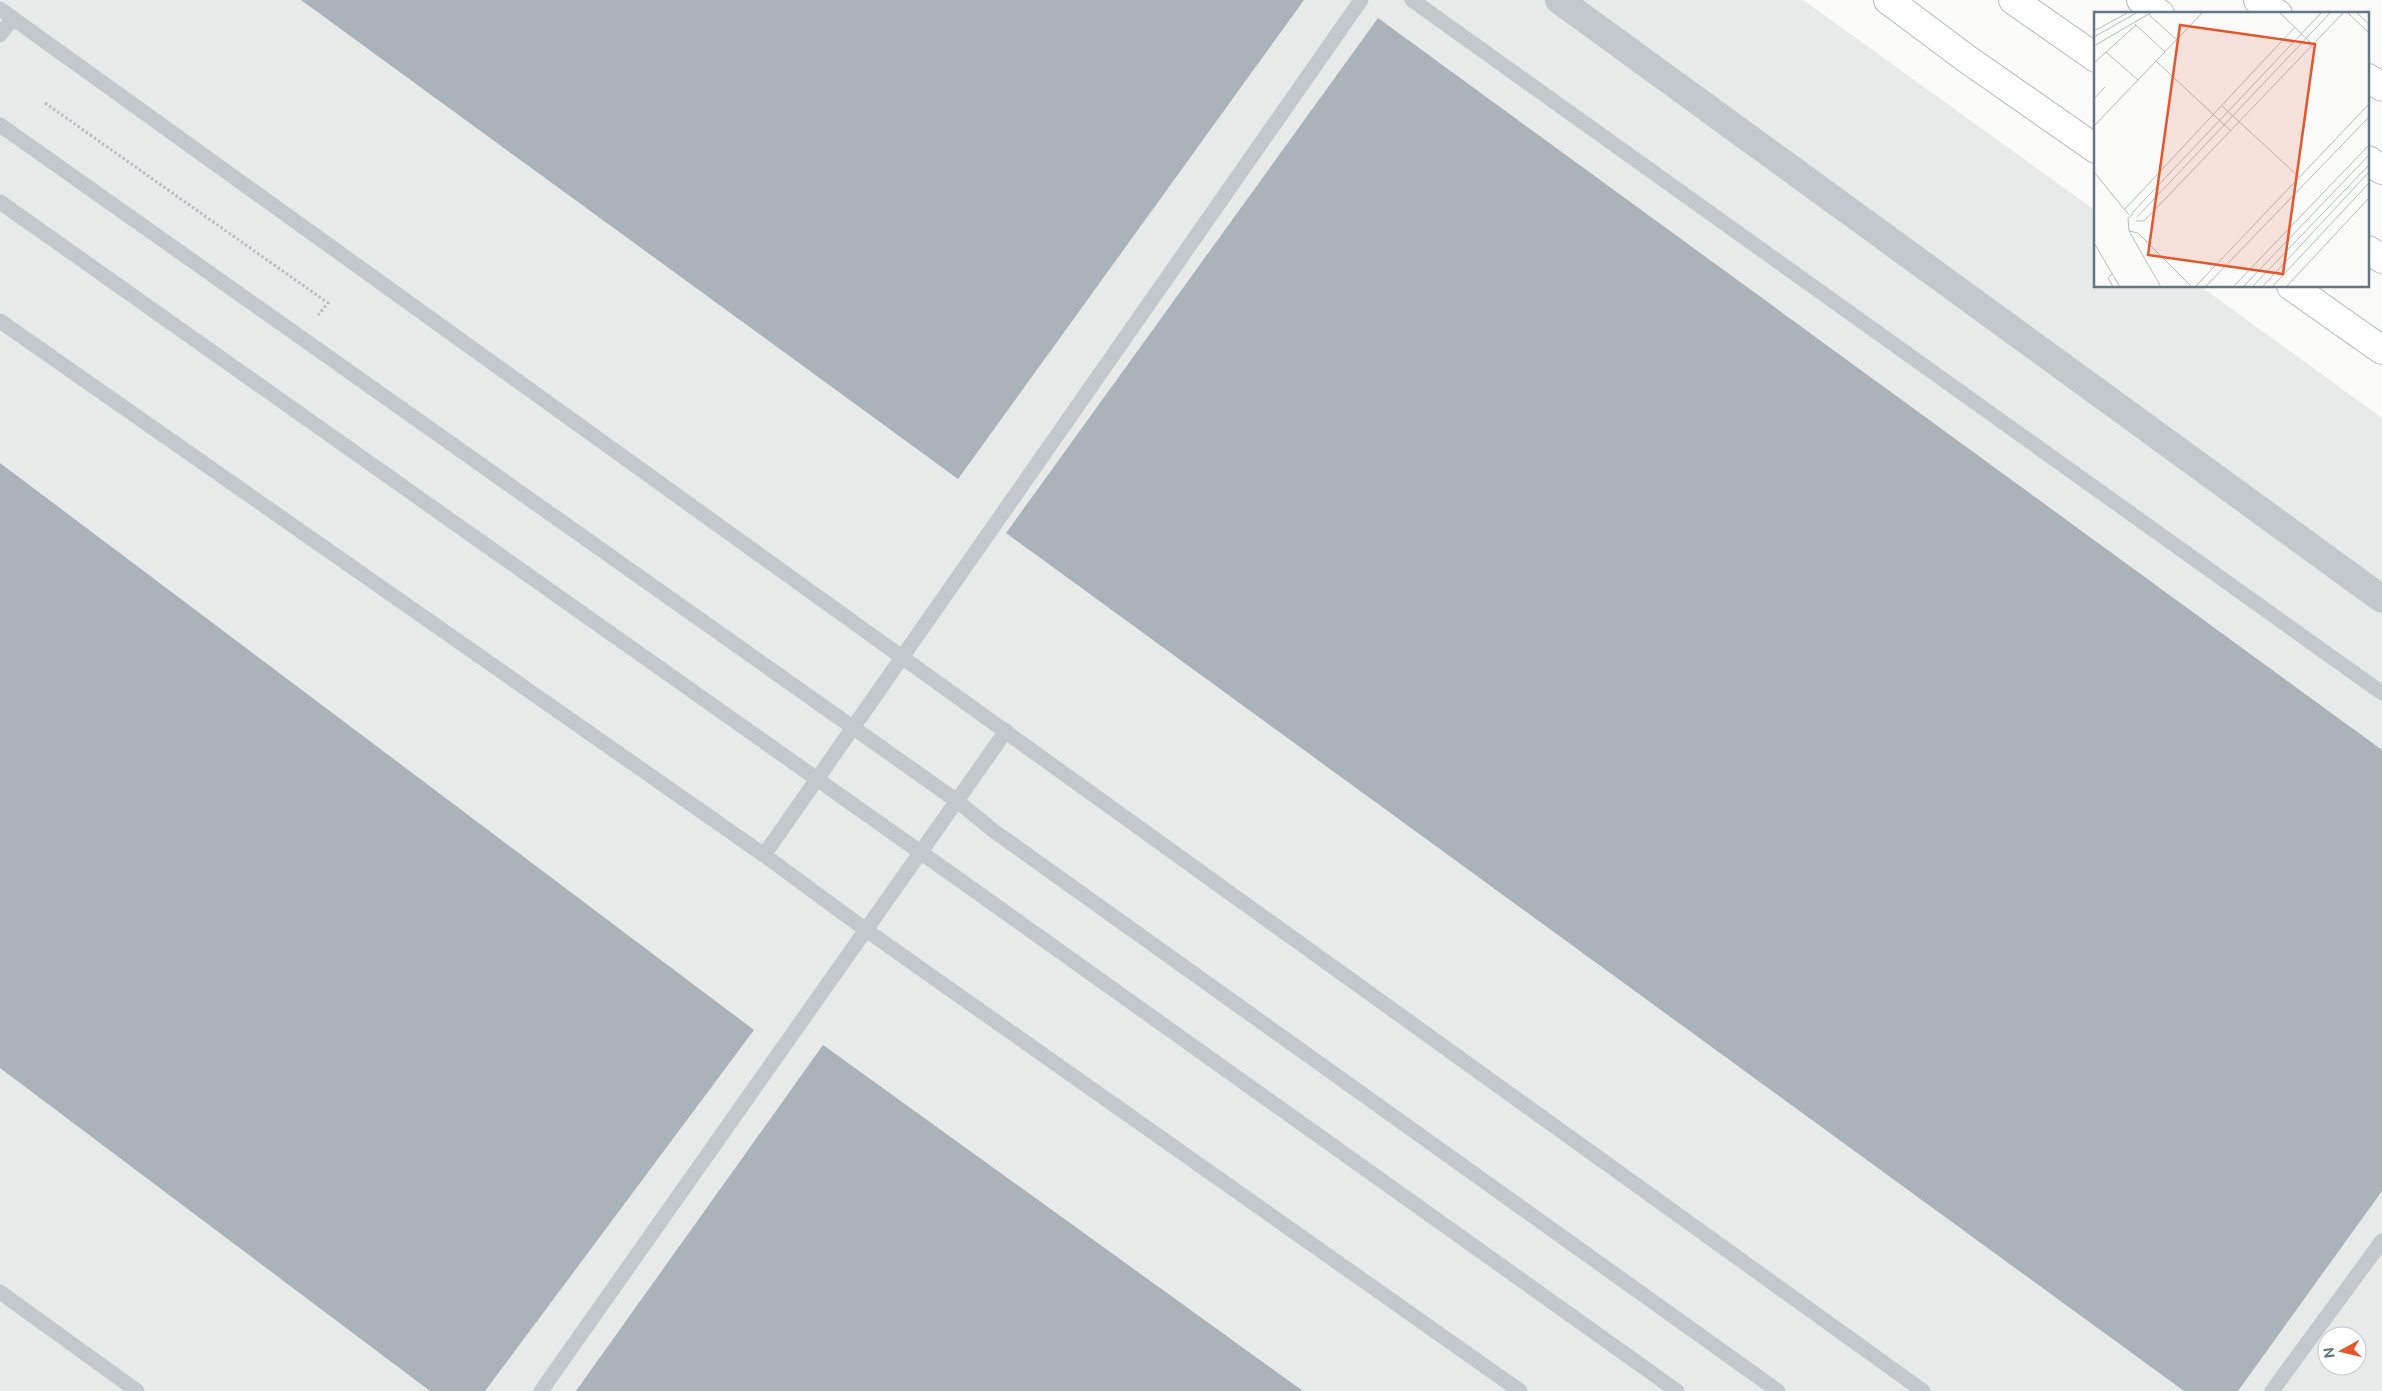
<svg xmlns="http://www.w3.org/2000/svg" width="2382" height="1391" viewBox="0 0 2382 1391" font-family="'Public Sans',sans-serif">
  <style>
    .built { fill: #e8e9e9; fill-rule: evenodd }
    .building { fill: #aab3b9 }
    .lines { fill: none; stroke-linecap: round; stroke-linejoin: round }
    .motorway-casing { stroke: #b4b9bd; stroke-width: 30 }
    .path { stroke: #bbbfc2; stroke-width: 3; stroke-dasharray: 2.5 2.5; stroke-linecap: butt }
    .service { stroke: #c3c8cc; stroke-width: 15 }
    .minor { stroke: #c3c8cc; stroke-width: 28 }
    .motorway { stroke: #fff; stroke-width: 28 }
    .inset-road { fill: none; stroke: #b5bdc2; stroke-width: 1 }
    .view { fill: #e4572e; fill-opacity: 0.15; stroke: #e4572e; stroke-width: 2.5 }
    .inset-edge { fill: none; stroke: #657683; stroke-width: 2.5 }
  </style>
  <rect width="100%" height="100%" fill="#fafaf8"/>
  <path class="built" d="M0,0H1803L2096,211V286H2200L2382,418V1391H0ZM2327,1336H2357V1366H2327Z"/>
  <path class="building" d="M301,0H1304L958,479Z
    M1378,18L2382,750V1191L2238,1391H2184L1006,533Z
    M0,463L754,1030L485,1391H430L0,1068Z
    M823,1045L1303,1391H576Z"/>
  <g class="lines">
    <defs>
      <path id="motorway" d="M1888,0L1967,59L2096,149
        M2013,0L2096,58
        M2141,0L2160,14
        M2258,0L2278,14
        M2368,78L2382,87
        M2368,160L2382,170
        M2368,250L2382,259
        M2291,286L2382,350"/>
    </defs>
    <use href="#motorway" class="motorway-casing"/>
    <path class="path" d="M45,103L328,303L318,315"/>
    <path class="service" d="M1412,0L2382,693
      M0,9L1923,1391
      M0,35L13,18
      M0,125L957,801L994,831L1778,1391
      M0,202L957,878L1677,1391
      M0,321L764,855L866,930L1520,1391
      M764,855L1361,0
      M0,1292L137,1391
      M541,1391L1006,731
      M2272,1391L2382,1241"/>
    <path class="minor" d="M1559,0L2382,599"/>
    <use href="#motorway" class="motorway"/>
  </g>
  <g transform="translate(2094 12)">
    <rect width="275" height="275" fill="#fafaf8"/>
    <path class="inset-road" d="M185,0L219,33M253,0L275,21M262,0L275,12M54,2L83,28M41,12L71,40M0,19L35,0M0,25L44,0M0,34L58,0M12,40L44,68M62,49L137,119M0,51L42,13M0,87L11,75M128,94L205,165M0,114L109,0M0,160L35,203M31,197L201,15M38,201L228,0M39,202L34,206L35,219L67,275M43,205L237,0M42,209H50L250,0M35,219L44,221L98,275M0,231L26,275M18,262L14,266L19,275M101,275L275,92M111,275L275,105M139,275L275,133M149,275L275,143M158,275L275,153M168,275L275,160M178,275L275,171M192,275L275,186"/>
    <path class="view" d="M86,13L221,32L189,262L54,243Z"/>
    <rect width="275" height="275" class="inset-edge"/>
  </g>
  <g transform="translate(2342 1351) rotate(262)"><circle r="24" fill="#ffffff" stroke="#c1c8cd"/>
  <path d="M0-4L9 19L0 12L-9 19Z" fill="#e4572e"/>
  <text y="-8" font-size="14" font-weight="bold" text-anchor="middle" fill="#657683">N</text>
  </g>
</svg>
